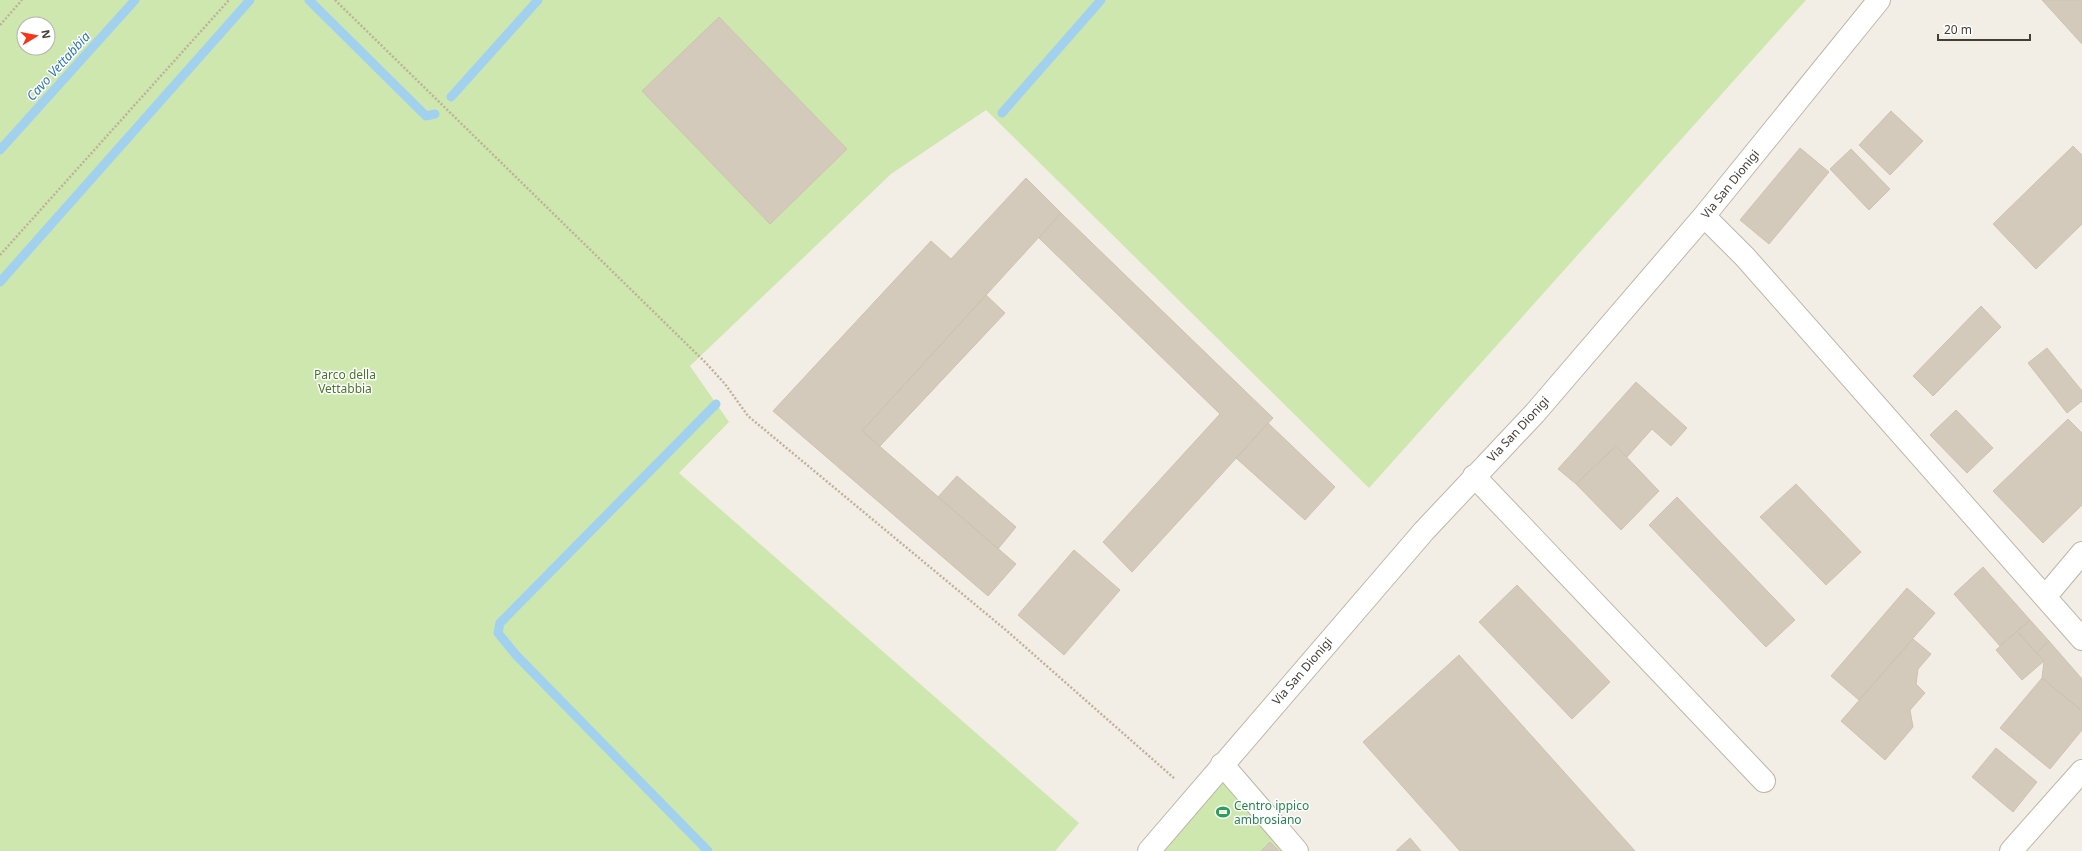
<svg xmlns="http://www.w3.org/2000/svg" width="2082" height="851" viewBox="0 0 2082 851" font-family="'Noto Sans',sans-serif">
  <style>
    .green { fill: #cee7ae; fill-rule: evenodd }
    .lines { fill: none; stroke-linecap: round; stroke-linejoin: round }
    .stream { stroke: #a1d1ef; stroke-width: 9 }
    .building { fill: #d4cabb; stroke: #cfc2ae }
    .minor-casing { stroke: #beb6a8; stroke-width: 24 }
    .path { stroke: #bfb199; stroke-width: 2.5; stroke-dasharray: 2 2; stroke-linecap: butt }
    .minor { stroke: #fff; stroke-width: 22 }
    .labels { text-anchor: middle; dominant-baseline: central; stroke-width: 3; stroke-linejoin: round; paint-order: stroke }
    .street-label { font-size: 12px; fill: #453e35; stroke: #fff }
    .park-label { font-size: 12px; fill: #477629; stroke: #fff }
    .leisure-label { font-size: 12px; fill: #27864d; stroke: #fff; text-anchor: start }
    .water-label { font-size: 13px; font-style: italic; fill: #2f7bb0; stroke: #fff }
  </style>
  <rect width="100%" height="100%" fill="#f3eee5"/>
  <path class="green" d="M0,0H1806L1369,488L986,110L891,174L690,366L729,422L679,473L1079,823L1055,851H0ZM24,24H48V48H24Z
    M1222,772L1293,851H1155Z"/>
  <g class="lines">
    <path class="stream" d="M309,0L426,116L435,114
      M451,97L538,0
      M1002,113L1101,0
      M0,150L135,0
      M0,282L250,0
      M708,851L516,655L498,633L500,623L716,404"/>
  </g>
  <path class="building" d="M2042,0H2082V44Z
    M719,17L847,149L770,224L642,91Z
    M1891,111L1923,141L1890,175L1859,145Z
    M2073,146L2082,155V224L2036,269L1993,224Z
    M1800,148L1829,172L1769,244L1740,220Z
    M1851,149L1890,189L1869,210L1830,169Z
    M1026,178L1061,213L862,431L1016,564L988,596L773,411L931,241L951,259Z
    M1061,213L1273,418L1132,572L1103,542L1220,414L1039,238Z
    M986,295L1005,313L880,446L862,431Z
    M1981,306L2001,327L1933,396L1913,376Z
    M2047,348L2082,391V401L2067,413L2028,363Z
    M1636,382L1687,428L1671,446L1652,429L1627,457L1616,446L1576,484L1558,469Z
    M1956,410L1993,448L1967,473L1930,435Z
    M2068,419L2082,433V505L2043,543L1993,491Z
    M1268,423L1335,487L1305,520L1236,458Z
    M1616,446L1659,491L1621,530L1576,484Z
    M957,476L1016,527L998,549L938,497Z
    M1796,484L1861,552L1826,585L1760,517Z
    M1677,497L1795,620L1766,647L1649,525Z
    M1074,550L1120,590L1064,655L1018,615Z
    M1983,567L2030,620L2000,646L1954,594Z
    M1517,585L1610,682L1572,719L1479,622Z
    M1907,588L1935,613L1859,700L1831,676Z
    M2030,620L2049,641L2036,653L2017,631Z
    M2017,631L2044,661L2022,680L1996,650Z
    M1913,639L1931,654L1918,669L1916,684L1925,693L1910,710L1913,727L1885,760L1841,721Z
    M2049,641L2082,679V711L2042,678L2044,661L2036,653Z
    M1459,655L1635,851H1460L1363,742Z
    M2042,678L2082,711V730L2050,769L2000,728Z
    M1996,748L2037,782L2013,812L1972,777Z
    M1410,838L1421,851H1396Z
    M1270,842L1279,851H1261Z"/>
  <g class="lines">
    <defs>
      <path id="minor" d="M1704,216L1745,257L2082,639
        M1474,476L1764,781
        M2045,597L2082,553
        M1222,764L1297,851
        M1149,851L1424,531L1535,413L1704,216L1879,0
        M2011,851L2082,771"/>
    </defs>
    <use href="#minor" class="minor-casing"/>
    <path class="path" d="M335,0L705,362L725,384L748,416L1007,631L1175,779
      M0,25L22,0
      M0,255L229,0"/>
    <use href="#minor" class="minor"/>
  </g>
  <defs>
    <symbol id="stadium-bare" viewBox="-9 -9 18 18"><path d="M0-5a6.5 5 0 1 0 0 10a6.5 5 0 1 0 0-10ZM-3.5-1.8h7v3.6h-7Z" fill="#2e9e5b" stroke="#fff" stroke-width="2.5" paint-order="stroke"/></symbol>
  </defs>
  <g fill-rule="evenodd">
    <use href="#stadium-bare" x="1213" y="802" width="20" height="20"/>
  </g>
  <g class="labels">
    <g class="street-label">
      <text transform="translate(1730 184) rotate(-51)">Via San Dionigi</text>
      <text transform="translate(1518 429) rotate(-47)">Via San Dionigi</text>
      <text transform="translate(1302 671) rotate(-49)">Via San Dionigi</text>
    </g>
    <g class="park-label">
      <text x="345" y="374">Parco della<tspan x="345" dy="14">Vettabbia</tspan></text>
    </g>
    <g class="leisure-label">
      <text x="1234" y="805">Centro ippico<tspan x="1234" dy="14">ambrosiano</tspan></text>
    </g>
    <g class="water-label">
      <text transform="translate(58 66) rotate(-48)">Cavo Vettabbia</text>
    </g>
  </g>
  <g transform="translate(36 36) rotate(80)"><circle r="19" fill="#ffffff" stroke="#b5b2ae"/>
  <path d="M0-3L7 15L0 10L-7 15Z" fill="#f83517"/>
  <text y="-6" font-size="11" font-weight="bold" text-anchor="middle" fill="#453e35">N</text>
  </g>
  <path d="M1938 34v6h92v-6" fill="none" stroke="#453e35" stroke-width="2"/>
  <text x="1944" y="34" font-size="12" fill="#453e35" stroke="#ffffff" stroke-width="3" paint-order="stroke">20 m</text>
</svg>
